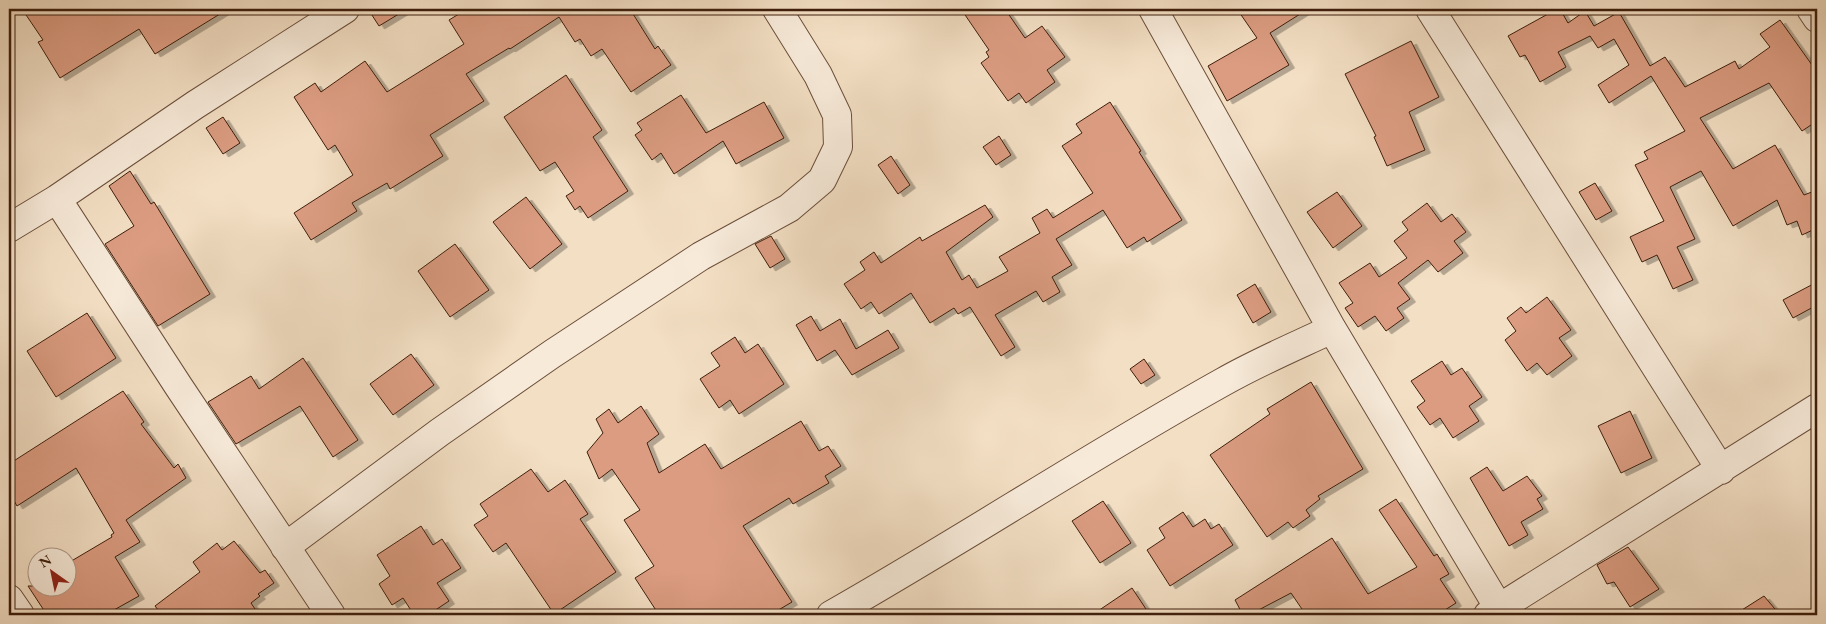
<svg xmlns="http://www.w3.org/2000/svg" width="1826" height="624" viewBox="0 0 1826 624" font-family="'EB Garamond',serif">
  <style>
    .building { fill: #db9c81; stroke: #3e1e0c; filter: url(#shadow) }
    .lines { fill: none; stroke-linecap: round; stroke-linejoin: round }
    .minor-casing { stroke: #6b4e3a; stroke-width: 30 }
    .minor { stroke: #f7ead9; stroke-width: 28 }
  </style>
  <defs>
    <filter id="shadow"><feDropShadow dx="5.5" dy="3" stdDeviation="0" flood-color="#0004"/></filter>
  </defs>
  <rect width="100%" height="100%" fill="#f3dfc4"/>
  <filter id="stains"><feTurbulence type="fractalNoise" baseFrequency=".004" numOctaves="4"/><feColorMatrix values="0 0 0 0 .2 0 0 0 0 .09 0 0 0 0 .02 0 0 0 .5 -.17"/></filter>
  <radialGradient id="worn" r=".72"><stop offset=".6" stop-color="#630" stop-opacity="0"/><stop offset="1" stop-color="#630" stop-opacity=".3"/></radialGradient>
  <path class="building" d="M22,9H228L155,54L139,29L60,78L38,42L43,40Z
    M368,9H407L379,26Z
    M467,9H630L655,49L658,46L671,65L631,92L602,49L591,56L580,39L575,42L559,17L510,49L509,48L466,74L484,101L430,135L443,156L390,189L387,183L352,203L357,211L311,240L294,213L353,175L335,145L328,150L294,97L315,83L321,92L365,61L387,92L464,44L449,20Z
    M961,9H1005L1025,38L1042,26L1065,57L1047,70L1055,82L1026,103L1019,93L1008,101L981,63L989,57L986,52L989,50Z
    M1237,9H1308L1270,33L1289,65L1227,101L1208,66L1257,38Z
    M1557,9H1560L1568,23L1585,11L1594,26L1619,12L1650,66L1665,57L1685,87L1735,61L1739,69L1770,47L1760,34L1780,20L1817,72V98L1811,102L1817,111V121L1802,131L1769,83L1700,118L1733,169L1775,145L1804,195L1817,190V228L1802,235L1797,221L1787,225L1777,200L1733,226L1701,171L1670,187L1695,239L1677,247L1693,280L1673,289L1657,255L1642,262L1630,237L1664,221L1635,165L1648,159L1644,152L1685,131L1651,76L1609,103L1598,85L1629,65L1614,39L1598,48L1590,36L1558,52L1566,67L1540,82L1525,55L1520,57L1508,36Z
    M1411,41L1439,97L1409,112L1425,150L1387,166L1374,137L1376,136L1345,74Z
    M566,75L602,130L593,137L628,191L588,218L580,206L575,210L566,196L574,191L555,162L540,171L504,117Z
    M681,95L706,133L764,102L784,138L736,164L723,141L674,174L661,153L652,160L635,135L642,130L637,123Z
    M1110,102L1141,151L1139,152L1182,220L1147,242L1144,237L1127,248L1103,210L1056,239L1072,265L1052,277L1060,292L1043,302L1036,291L995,315L1015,347L1001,356L970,307L958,314L954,308L930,323L911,293L879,314L871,302L861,309L844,284L865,270L860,262L874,252L881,263L920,237L922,241L985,205L993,217L946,252L962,280L969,275L977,288L1008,271L999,257L1040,233L1032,218L1047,209L1053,218L1093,193L1062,146L1082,133L1076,124Z
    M223,117L240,143L223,154L206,128Z
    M999,136L1011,155L996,165L983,147Z
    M891,156L910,185L898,194L878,165Z
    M130,171L151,204L154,202L210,294L158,326L105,244L134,226L109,186Z
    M1595,183L1612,211L1596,220L1579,192Z
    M1337,192L1362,226L1333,248L1307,212Z
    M526,197L562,244L530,269L493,222Z
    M1427,203L1441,222L1452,214L1466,232L1454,241L1463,253L1438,272L1428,260L1398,283L1410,299L1397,308L1404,318L1386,331L1375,316L1358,327L1345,308L1353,303L1339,283L1370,263L1379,277L1407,258L1394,241L1408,230L1402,222Z
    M771,236L785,259L770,268L755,244Z
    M455,244L489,290L450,317L418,271Z
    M1817,282V305L1793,318L1783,300Z
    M1255,284L1271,312L1253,323L1237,295Z
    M1547,297L1571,330L1559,338L1572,356L1547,375L1537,363L1527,371L1505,340L1516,331L1507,318L1521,307L1526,313Z
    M87,313L116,358L56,397L27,351Z
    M811,316L820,331L840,319L856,349L888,330L899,348L852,375L835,350L817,361L796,325Z
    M735,337L745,353L758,344L784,384L739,414L730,400L719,408L700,379L720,366L711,353Z
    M411,354L434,385L393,415L370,384Z
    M303,358L358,440L333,457L300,406L236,444L208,402L251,376L259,389Z
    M1144,359L1155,375L1141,384L1130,369Z
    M1442,361L1451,375L1462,368L1482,397L1469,406L1479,421L1453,438L1440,418L1430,425L1417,407L1425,401L1411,381Z
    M1311,382L1363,469L1318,496L1320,499L1306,510L1310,516L1293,528L1288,522L1267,537L1210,455L1270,414L1267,409Z
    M123,391L144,422L141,424L174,468L178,464L186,478L126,520L140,542L115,557L139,596L105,615H47L28,586H68V563L112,537L111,535L114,533L76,468L17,506L9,492V464Z
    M641,406L659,434L647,443L659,473L705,444L721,469L801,421L819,451L828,446L841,466L825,476L829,483L793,504L789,498L743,526L792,602L770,615H659L635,578L654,566L624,520L640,510L612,469L599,479L587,452L603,433L596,419L609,409L618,423Z
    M1630,411L1652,458L1621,473L1598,426Z
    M1487,467L1503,491L1527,476L1542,496L1537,499L1543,509L1521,522L1528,535L1509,546L1470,478Z
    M531,469L548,492L565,480L588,514L580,519L616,572L554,614L506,543L493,552L474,525L488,516L480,504Z
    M1396,499L1434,556L1437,554L1449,574L1440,579L1456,603L1437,615H1306L1291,593L1249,615H1243L1235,600L1332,538L1368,594L1417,567L1379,510Z
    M1103,501L1131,543L1100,563L1072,521Z
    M1183,512L1193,527L1205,519L1211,529L1219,524L1233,545L1170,586L1147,550L1165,538L1159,528Z
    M421,526L433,545L442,539L461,568L437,583L449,601L428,615H414L403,598L392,605L379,584L390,576L377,555Z
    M234,541L260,573L265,570L274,583L258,594L260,596L251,603L259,615H162L155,606L200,572L193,562L217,543L222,550Z
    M1628,547L1659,589L1630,607L1614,582L1607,584L1597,565Z
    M1132,588L1150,615H1092Z
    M1764,596L1780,615H1734Z"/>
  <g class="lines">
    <defs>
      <path id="minor" d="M1153,9L1332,329L1503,615
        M1430,9L1721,470
        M1811,9L1817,18
        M57,199L179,387L331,615
        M9,228L57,199L195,105L345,9
        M285,547L440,432L552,354L701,256L789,208L822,180L838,147L837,115L818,75L777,9
        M9,599L20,615
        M831,615C963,540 1090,456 1223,382C1258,362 1296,346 1332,329
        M1488,615L1817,408"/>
    </defs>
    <use href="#minor" class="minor-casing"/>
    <use href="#minor" class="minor"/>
  </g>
  <rect width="1826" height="624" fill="none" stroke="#f3dfc4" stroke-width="30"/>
  <rect x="10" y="10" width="1806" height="604" fill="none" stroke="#3e1e0c" stroke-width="2.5"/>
  <rect x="15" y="15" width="1796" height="594" fill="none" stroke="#3e1e0c"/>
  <g transform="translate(52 572) rotate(327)"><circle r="24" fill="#f7ead9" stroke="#ad9887"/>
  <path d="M0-4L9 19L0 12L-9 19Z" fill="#8f2418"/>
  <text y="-8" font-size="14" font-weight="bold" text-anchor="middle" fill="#3e1e0c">N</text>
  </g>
  <rect width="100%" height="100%" filter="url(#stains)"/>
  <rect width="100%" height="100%" fill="url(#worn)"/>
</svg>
